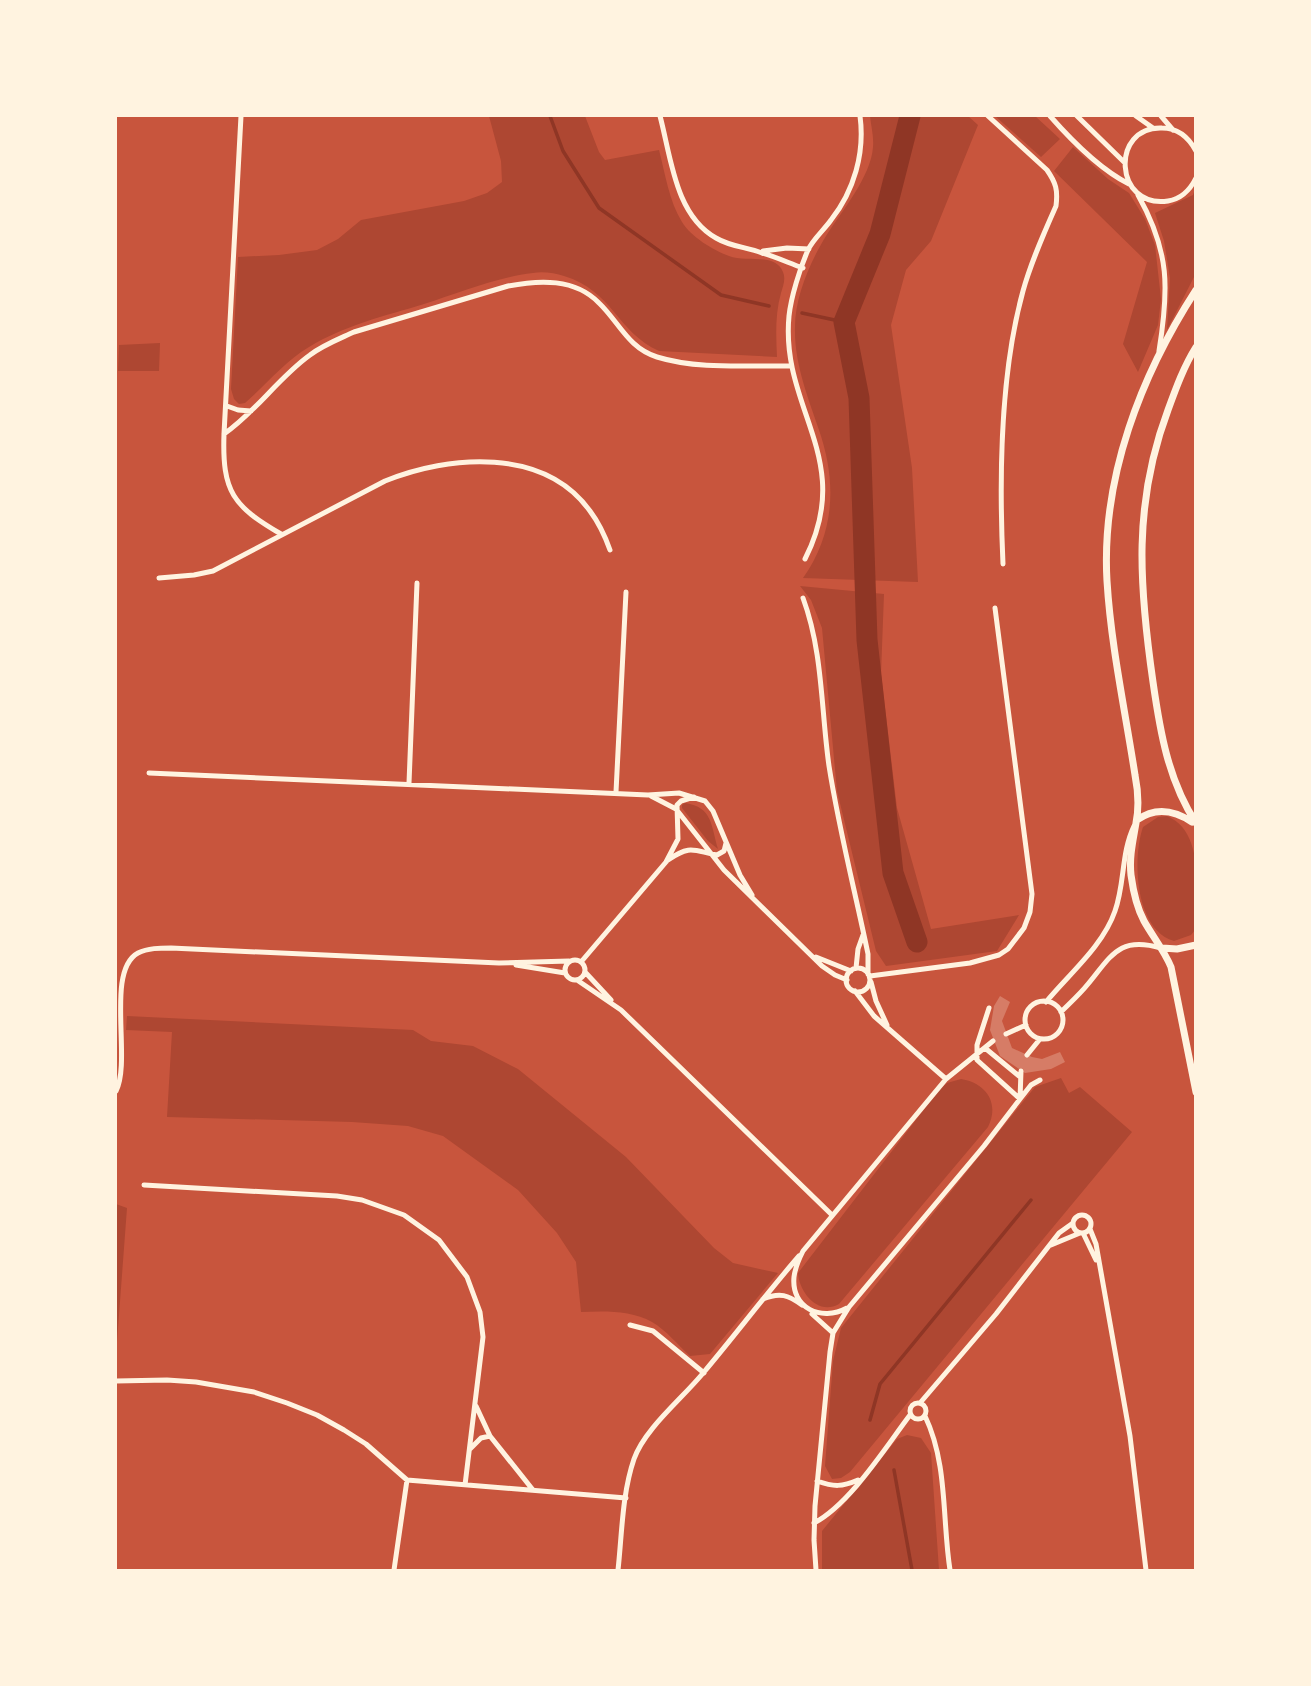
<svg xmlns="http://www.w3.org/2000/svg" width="1311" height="1686" viewBox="0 0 1311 1686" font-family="Helvetica,sans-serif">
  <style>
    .green { fill: #ae4732 }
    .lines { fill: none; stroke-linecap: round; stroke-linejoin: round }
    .stream { stroke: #8f3625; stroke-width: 3.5 }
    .river { stroke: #8f3625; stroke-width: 21 }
    .building { fill: #d67c66 }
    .minor { stroke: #fff3e0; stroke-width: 5 }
    .secondary { stroke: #fff3e0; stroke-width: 7 }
  </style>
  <rect width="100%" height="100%" fill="#c8553d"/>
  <path class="green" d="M489,116H585L599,152L605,160L659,150C665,173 669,201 682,222C691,237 713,250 729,256C746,263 775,252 783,272C786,279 783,286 781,293C775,314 776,336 777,357L659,351C617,332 613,291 564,276C555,273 542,271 533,273C497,277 458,293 424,304C385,316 345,325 309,347C285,361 266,385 245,403L239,404L234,399L231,389L238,257L279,255L317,250L338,239L361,220L464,201L487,193L502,182L501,161Z
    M870,116H968L978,125L931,241L906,270L891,325L912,468L918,582L803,578C835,533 837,482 819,430C808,397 794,363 795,327C795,297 810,262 826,236C841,212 871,177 873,147C874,137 871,126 870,116Z
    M995,116H1035L1060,139L1041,157Z
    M1073,147L1108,179L1129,193L1145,219L1155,245L1161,299L1158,325L1138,372L1123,344L1147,262L1054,171Z
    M1195,189V275L1167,330L1170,278L1164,241L1155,213L1193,195Z
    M160,343L159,371H118L119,345Z
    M800,586L884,594L881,674L897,808L931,929L1019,915L997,951L886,966L876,951L837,791L822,628L811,600Z
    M685,803C713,807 711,826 718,849L708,841L682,808V805Z
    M1167,816C1206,832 1196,895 1195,930L1191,935L1174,941C1135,930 1132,859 1143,827L1158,817Z
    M127,1016L413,1030L431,1041L473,1046L518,1069L626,1157L714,1248L733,1263L778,1273L710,1354L690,1356C678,1345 666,1330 652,1322C631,1310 604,1311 581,1312L576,1262L557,1233L518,1190L443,1136L408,1126L352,1122L167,1117L172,1032L126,1030Z
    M1061,1078L1069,1093L1080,1087L1132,1132L850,1472L841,1478L832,1479L825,1466L833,1361L841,1328L1035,1087Z
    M961,1079C986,1083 1000,1103 988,1127L839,1304C818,1316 799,1292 798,1273L939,1090L947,1083Z
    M116,1204L127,1208L116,1355Z
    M907,1435L921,1438L931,1453L939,1570H822V1531L897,1439Z"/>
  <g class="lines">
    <path class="stream" d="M550,116L563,151L599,208L721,295L769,306
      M802,313L844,322
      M870,1420L880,1384L1031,1200
      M894,1470L912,1570"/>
    <path class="river" d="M910,116L880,234L844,322L859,398L867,640L893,873L917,942"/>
  </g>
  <path class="building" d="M1000,996L1010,1002L1002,1021L1012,1048L1032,1057L1042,1059L1060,1052L1065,1062L1051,1069L1025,1073L1000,1056L990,1030L994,1006Z"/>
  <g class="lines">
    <path class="minor" d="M241,116L224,434C222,492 233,506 281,534
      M660,116C671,157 675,215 716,238C731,247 747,247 762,253C776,257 789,263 803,268
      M988,116L1047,170C1056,183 1058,190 1056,206C1044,233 1031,262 1023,291C1000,374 999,478 1003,564
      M1050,116C1072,141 1099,169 1129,184
      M1077,116L1124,162
      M1136,116L1153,128
      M1161,116L1173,130
      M1196,151C1189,138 1178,128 1162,128C1110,126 1114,209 1168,201C1181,199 1190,190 1196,178
      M1138,195C1170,252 1169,289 1159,351
      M763,251L787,248L809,249
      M227,406L238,410L251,411
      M224,434C256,412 278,378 310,355C323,345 339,339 354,332L508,286C539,280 575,278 599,303C619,322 628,348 657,357C699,370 748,365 791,366
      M805,559C856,459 780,409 789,316C791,297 800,268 808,250C813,239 824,230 831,220C854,191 865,153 860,116
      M159,578L194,575L213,571L385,481C449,455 544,447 590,511C599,523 605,536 610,550
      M803,598C823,652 821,710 829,766C839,830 855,891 868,954V974
      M149,773L648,795L679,793L705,801L713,811L740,875L752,895
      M409,783L417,583
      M616,792L626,592
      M651,796L676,809L724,870L822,966L835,975L847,980
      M668,860C691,844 694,851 717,855L724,851L726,843
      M816,957L851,971
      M565 970a10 10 0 1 1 20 0a10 10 0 1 1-20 0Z
      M581,962L666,862L678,839L677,805L681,801L694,797
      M516,965L565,973
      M856,968L858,949L863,935
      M846 980a12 12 0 1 1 24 0a12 12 0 1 1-24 0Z
      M585,972L611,1000
      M870,976L970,963L999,955L1008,949L1024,928L1030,912L1032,894L995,608
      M577,980L621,1010L832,1215
      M871,982L876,1001L887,1025
      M855,991L874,1016L946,1079
      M1025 1020a19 19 0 1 1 38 0a19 19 0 1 1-38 0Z
      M1046,1002C1069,974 1103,946 1115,911C1125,883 1121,853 1134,826
      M989,1008L977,1045V1060L1020,1099L1031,1085L1040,1080
      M1061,1012C1070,1003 1080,994 1088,984C1112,955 1119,936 1161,948
      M1006,1034L1026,1025
      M985,1048L1019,1076
      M1027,1055L1040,1039
      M116,1091C132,1060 105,971 138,953C148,948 160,948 171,948L499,963L569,961
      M144,1185L337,1196L362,1200L404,1215L439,1240L467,1277L480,1312L483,1337L465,1485
      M1073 1224a9 9 0 1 1 18 0a9 9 0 1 1-18 0Z
      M1090,1229L1096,1244L1130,1436L1146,1570
      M1083,1233L1096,1260
      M1051,1245L1080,1233
      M763,1299C780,1292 788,1295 802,1305
      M847,1308C821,1322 791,1308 794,1277C795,1268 799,1259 803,1251L946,1079L993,1041
      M812,1314L833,1333
      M630,1325L653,1331L704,1373
      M116,1381L167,1380L196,1382L254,1392L287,1403L317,1415L344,1430L366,1444L407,1480L626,1498
      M910 1411a8 8 0 1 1 16 0a8 8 0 1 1-16 0Z
      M920,1403L996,1314L1059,1233L1073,1223
      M476,1406L490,1436L533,1490
      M925,1416C948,1464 942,1519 950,1570
      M470,1449L481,1438L490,1436
      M817,1481C834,1487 842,1487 858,1480
      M814,1523C850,1504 885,1448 910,1415
      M394,1570L407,1480
      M618,1570C622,1534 622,1494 634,1459C645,1428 683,1398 704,1372C736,1334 766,1294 799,1256
      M816,1570L814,1540L815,1506L830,1352L833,1333L849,1307L984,1146L1020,1099L1021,1071"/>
    <path class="secondary" d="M1196,290C1141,375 1101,478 1107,581C1111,646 1125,710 1135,775C1138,790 1139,808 1136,823C1133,841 1129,857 1131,875C1133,890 1137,908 1144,921C1153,937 1164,950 1171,967L1196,1092
      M1196,347C1184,366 1176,388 1168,410C1133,503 1139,585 1153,682C1160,731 1168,780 1196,823
      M1137,820C1155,807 1174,810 1192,822
      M1162,948L1177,949L1196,945"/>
  </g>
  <rect width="1311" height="1686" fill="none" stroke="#fff3e0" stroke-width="234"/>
</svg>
